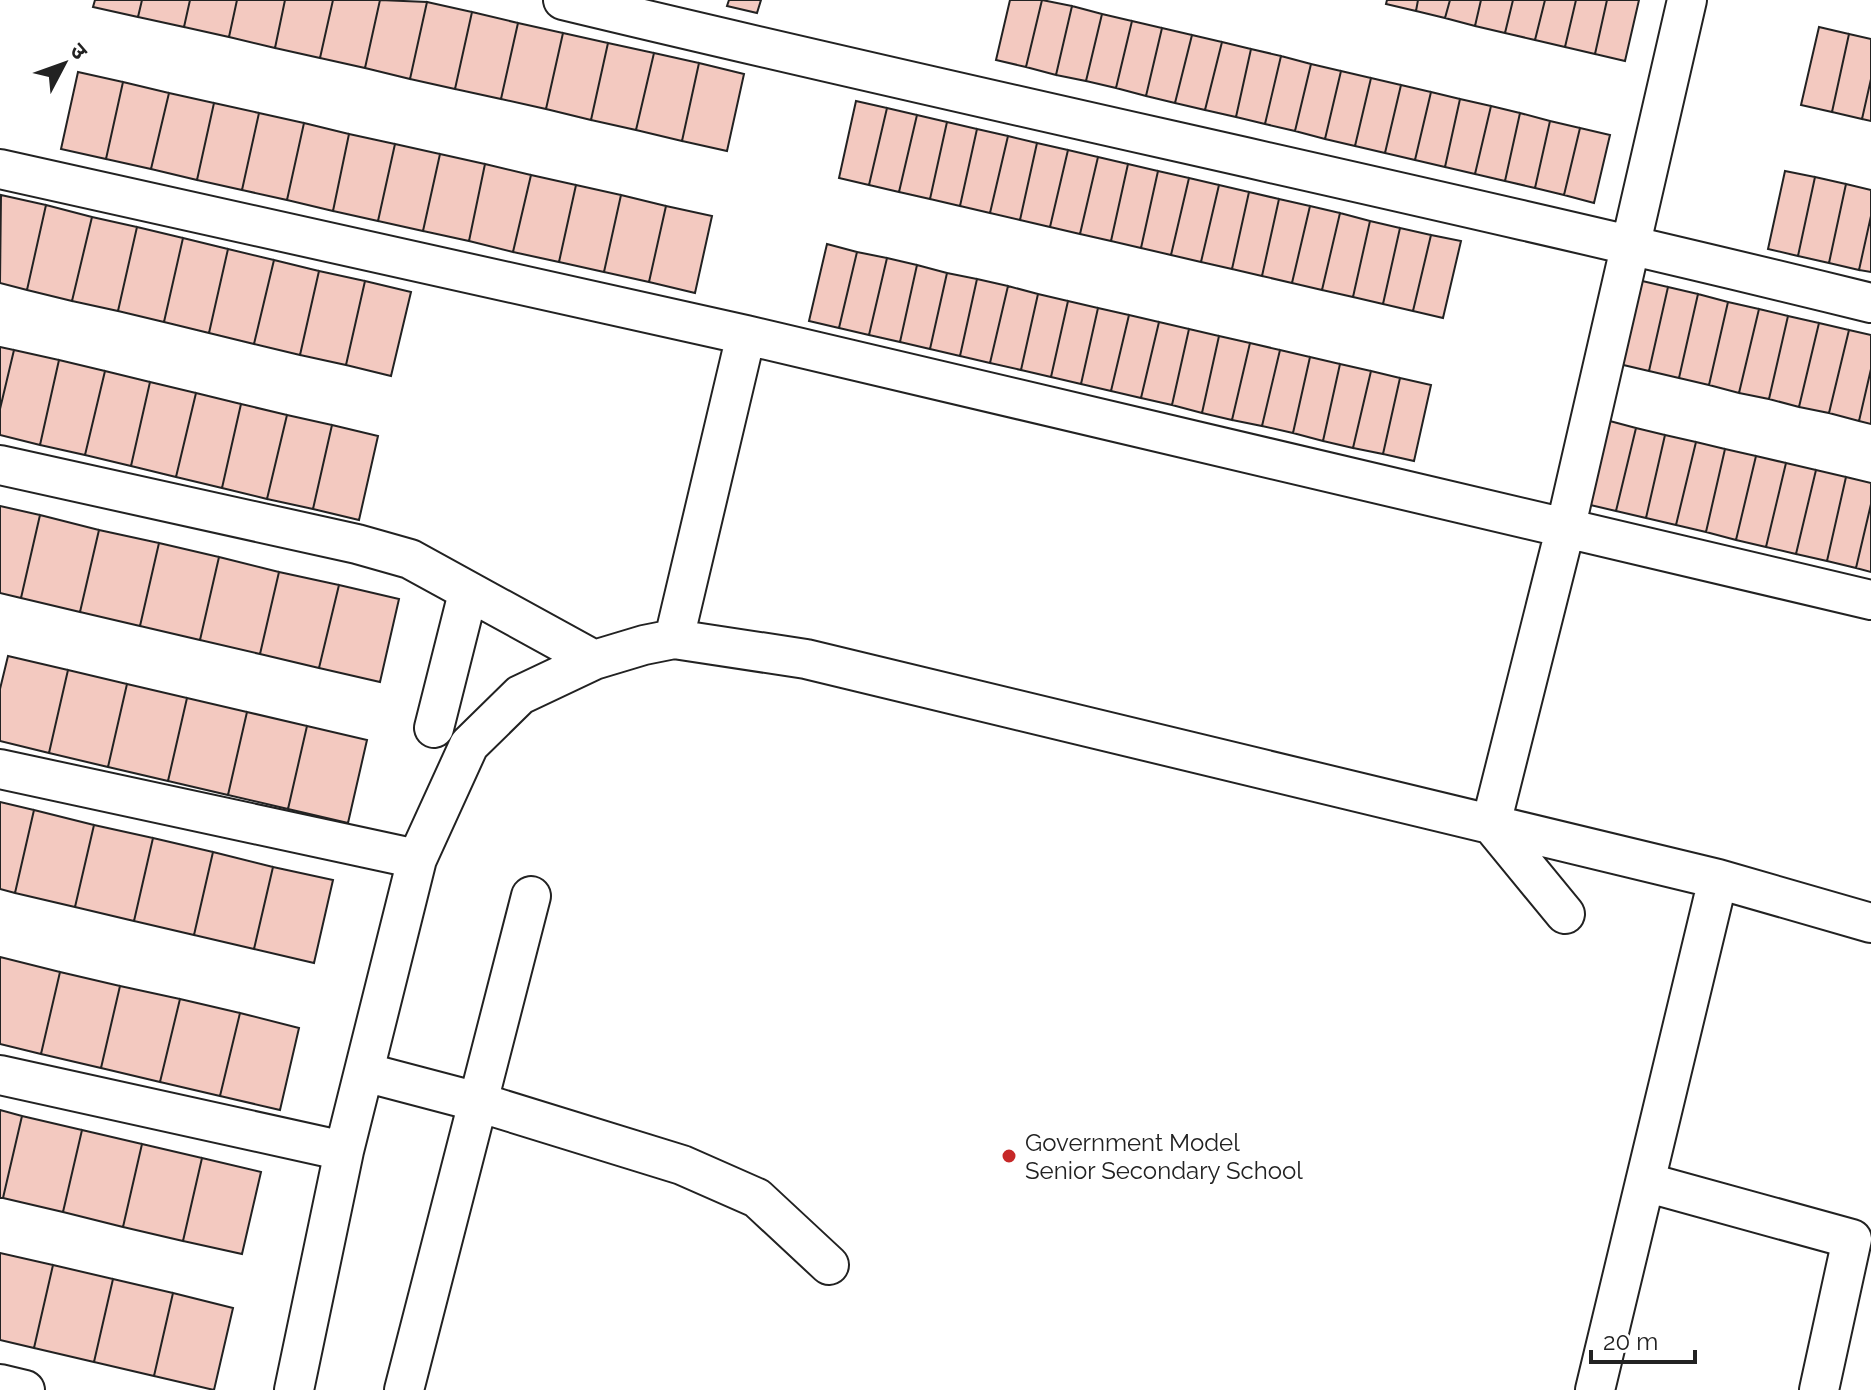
<svg xmlns="http://www.w3.org/2000/svg" width="1871" height="1390" viewBox="0 0 1871 1390" font-family="Raleway,'Noto Sans Devanagari',sans-serif">
  <style>
    .building { fill: #f3c9c0; stroke: #222; stroke-width: 2 }
    .lines { fill: none; stroke-linecap: round; stroke-linejoin: round }
    .minor-casing { stroke: #222; stroke-width: 42 }
    .minor { stroke: #fff; stroke-width: 38 }
    .poi-dot { fill: #c62828; stroke: #fff; stroke-width: 3 }
    .labels { text-anchor: middle; dominant-baseline: central; stroke-width: 6; stroke-linejoin: round; paint-order: stroke }
    .poi-label { font-size: 24px; fill: #222; stroke: #fff; text-anchor: start }
  </style>
  <rect width="100%" height="100%" fill="#fff"/>
  <path class="building" d="M95,0H142L138,17L93,7Z
    M142,0H190L184,27L138,17Z
    M190,0H237L229,37L184,27Z
    M237,0H285L275,48L229,37Z
    M285,0H333L320,58L275,48Z
    M333,0H380L365,68L320,58Z
    M380,0L427,2L410,79L365,68Z
    M729,0H761L757,13L727,6Z
    M1010,0H1042L1026,67L996,60Z
    M1042,0L1072,6L1056,75L1026,67Z
    M1387,0H1418L1416,11L1386,4Z
    M1418,0H1450L1445,18L1416,11Z
    M1450,0H1481L1475,26L1445,18Z
    M1481,0H1513L1505,33L1475,26Z
    M1513,0H1545L1535,40L1505,33Z
    M1545,0H1576L1565,47L1535,40Z
    M1576,0H1607L1595,54L1565,47Z
    M1607,0H1639L1625,61L1595,54Z
    M427,2L472,12L455,89L410,79Z
    M1072,6L1102,14L1086,81L1056,75Z
    M472,12L518,23L501,99L455,89Z
    M1102,14L1132,21L1116,88L1086,81Z
    M1132,21L1162,28L1146,96L1116,88Z
    M518,23L563,33L546,109L501,99Z
    M1819,27L1849,34L1832,112L1801,105Z
    M1162,28L1192,35L1175,103L1146,96Z
    M563,33L608,43L591,120L546,109Z
    M1849,34L1871,39V79L1862,119L1832,112Z
    M1192,35L1222,42L1205,110L1175,103Z
    M1222,42L1251,49L1236,117L1205,110Z
    M608,43L654,53L636,130L591,120Z
    M1251,49L1281,56L1265,124L1236,117Z
    M654,53L699,63L682,141L636,130Z
    M1281,56L1311,64L1295,131L1265,124Z
    M699,63L744,74L727,151L682,141Z
    M1311,64L1341,71L1325,139L1295,131Z
    M1341,71L1371,78L1355,146L1325,139Z
    M78,72L123,82L106,159L61,149Z
    M1371,78L1401,85L1385,153L1355,146Z
    M1871,79V121L1862,119Z
    M123,82L169,93L151,169L106,159Z
    M1401,85L1431,92L1415,160L1385,153Z
    M1431,92L1460,99L1445,167L1415,160Z
    M169,93L214,103L197,180L151,169Z
    M1460,99L1491,106L1475,174L1445,167Z
    M856,101L887,108L869,185L839,178Z
    M214,103L259,113L242,190L197,180Z
    M1491,106L1520,113L1505,181L1475,174Z
    M887,108L917,115L899,192L869,185Z
    M259,113L304,123L287,200L242,190Z
    M1520,113L1550,121L1535,188L1505,181Z
    M917,115L947,122L930,199L899,192Z
    M1550,121L1580,128L1564,195L1535,188Z
    M947,122L977,129L960,206L930,199Z
    M304,123L349,134L333,211L287,200Z
    M1580,128L1610,135L1594,203L1564,195Z
    M977,129L1008,136L990,213L960,206Z
    M349,134L395,144L378,221L333,211Z
    M1008,136L1037,143L1020,220L990,213Z
    M1037,143L1068,150L1050,227L1020,220Z
    M395,144L440,154L423,231L378,221Z
    M1068,150L1098,157L1080,234L1050,227Z
    M440,154L485,164L469,241L423,231Z
    M1098,157L1128,164L1111,241L1080,234Z
    M485,164L531,175L513,252L469,241Z
    M1128,164L1158,171L1141,248L1111,241Z
    M1158,171L1189,178L1171,255L1141,248Z
    M1785,171L1815,177L1798,256L1768,249Z
    M531,175L576,185L559,262L513,252Z
    M1815,177L1846,184L1829,263L1798,256Z
    M1189,178L1219,185L1201,262L1171,255Z
    M1846,184L1871,190V216L1859,270L1829,263Z
    M576,185L621,195L604,272L559,262Z
    M1219,185L1249,192L1232,269L1201,262Z
    M1249,192L1279,199L1262,276L1232,269Z
    M1,195L46,205L27,290L0,283Z
    M621,195L666,206L649,282L604,272Z
    M1279,199L1310,206L1292,283L1262,276Z
    M46,205L92,217L72,301L27,290Z
    M666,206L712,216L695,293L649,282Z
    M1310,206L1340,213L1322,290L1292,283Z
    M1340,213L1370,221L1353,297L1322,290Z
    M1871,216V272L1859,270Z
    M92,217L137,227L118,311L72,301Z
    M1370,221L1400,228L1383,304L1353,297Z
    M137,227L183,238L164,322L118,311Z
    M1400,228L1431,235L1413,311L1383,304Z
    M1431,235L1461,241L1443,318L1413,311Z
    M183,238L228,249L209,333L164,322Z
    M827,244L857,252L839,328L809,321Z
    M228,249L274,260L254,344L209,333Z
    M857,252L887,258L869,335L839,328Z
    M887,258L917,265L900,342L869,335Z
    M274,260L319,271L300,355L254,344Z
    M917,265L947,273L930,349L900,342Z
    M319,271L365,281L346,365L300,355Z
    M947,273L977,279L960,356L930,349Z
    M977,279L1008,286L990,363L960,356Z
    M1638,280L1668,287L1649,371L1619,364Z
    M365,281L411,292L391,376L346,365Z
    M1008,286L1038,294L1021,370L990,363Z
    M1668,287L1698,294L1679,378L1649,371Z
    M1038,294L1068,301L1051,377L1021,370Z
    M1698,294L1728,302L1709,385L1679,378Z
    M1068,301L1098,308L1081,384L1051,377Z
    M1728,302L1759,309L1739,393L1709,385Z
    M1098,308L1129,315L1111,391L1081,384Z
    M1759,309L1788,316L1769,399L1739,393Z
    M1129,315L1159,322L1141,398L1111,391Z
    M1788,316L1819,323L1799,407L1769,399Z
    M1159,322L1189,329L1172,405L1141,398Z
    M1819,323L1849,330L1829,413L1799,407Z
    M1189,329L1219,336L1202,413L1172,405Z
    M1849,330L1871,335V369L1859,421L1829,413Z
    M1219,336L1250,343L1232,420L1202,413Z
    M1250,343L1280,350L1262,426L1232,420Z
    M0,347L14,350L0,409Z
    M14,350L59,360L40,445L0,435V409Z
    M1280,350L1310,357L1293,433L1262,426Z
    M1310,357L1340,364L1323,441L1293,433Z
    M59,360L105,371L85,455L40,445Z
    M1340,364L1371,371L1353,448L1323,441Z
    M1871,369V424L1859,421Z
    M105,371L150,382L131,466L85,455Z
    M1371,371L1400,378L1383,454L1353,448Z
    M1400,378L1431,385L1414,461L1383,454Z
    M150,382L196,393L176,477L131,466Z
    M196,393L241,404L222,488L176,477Z
    M241,404L287,415L267,499L222,488Z
    M287,415L332,425L313,509L267,499Z
    M1606,420L1636,428L1616,511L1586,504Z
    M332,425L378,436L359,520L313,509Z
    M1636,428L1665,435L1646,518L1616,511Z
    M1665,435L1696,442L1676,525L1646,518Z
    M1696,442L1725,449L1706,532L1676,525Z
    M1725,449L1756,456L1736,540L1706,532Z
    M1756,456L1786,463L1766,547L1736,540Z
    M1786,463L1816,470L1796,554L1766,547Z
    M1816,470L1846,477L1827,561L1796,554Z
    M1846,477L1871,483V504L1856,568L1827,561Z
    M1871,504V572L1856,568Z
    M0,506L40,515L21,598L0,593Z
    M40,515L99,530L80,612L21,598Z
    M99,530L159,543L140,626L80,612Z
    M159,543L219,557L200,640L140,626Z
    M219,557L279,572L260,654L200,640Z
    M279,572L339,585L319,668L260,654Z
    M339,585L399,599L380,682L319,668Z
    M8,656L68,670L49,753L0,741V689Z
    M68,670L127,684L108,767L49,753Z
    M127,684L187,698L168,781L108,767Z
    M187,698L247,712L228,795L168,781Z
    M247,712L307,726L288,809L228,795Z
    M307,726L367,740L348,823L288,809Z
    M0,802L34,810L15,893L0,889Z
    M34,810L94,825L75,907L15,893Z
    M94,825L153,838L134,921L75,907Z
    M153,838L213,852L194,935L134,921Z
    M213,852L273,867L254,949L194,935Z
    M273,867L333,880L314,963L254,949Z
    M0,957L60,972L41,1054L0,1044Z
    M60,972L120,986L101,1068L41,1054Z
    M120,986L180,999L160,1082L101,1068Z
    M180,999L240,1013L220,1096L160,1082Z
    M240,1013L299,1028L280,1110L220,1096Z
    M0,1110L22,1116L3,1198H0Z
    M22,1116L82,1130L63,1212L3,1198Z
    M82,1130L142,1144L123,1227L63,1212Z
    M142,1144L202,1158L183,1241L123,1227Z
    M202,1158L261,1172L242,1254L183,1241Z
    M0,1253L53,1265L34,1348L0,1340Z
    M53,1265L113,1279L94,1362L34,1348Z
    M113,1279L173,1293L154,1376L94,1362Z
    M173,1293L233,1308L214,1390L154,1376Z"/>
  <g class="lines">
    <defs>
      <path id="minor" d="M563,0C998,105 1436,196 1871,303
        M0,169L746,335L1871,600
        M0,465L357,544L410,559L594,660
        M674,639L746,335
        M434,728L468,593
        M0,769L417,859
        M1565,914L1491,824L1565,530L1687,0
        M364,1072L478,1102L682,1165L757,1198L829,1265
        M0,1075L344,1151
        M1645,1182L1852,1239L1819,1390
        M0,1384L25,1390
        M294,1390L344,1151L417,859L469,745L520,695L594,660L644,645L674,639L806,659L1718,879L1871,923
        M404,1390L531,896
        M1595,1390L1718,879"/>
    </defs>
    <use href="#minor" class="minor-casing"/>
    <use href="#minor" class="minor"/>
  </g>
  <circle class="poi-dot" cx="1009" cy="1156" r="8"/>
  <g class="labels">
    <g class="poi-label">
      <text x="1025" y="1142">Government Model<tspan x="1025" dy="28">Senior Secondary School</tspan></text>
    </g>
  </g>
  <g transform="translate(64 64) rotate(49)" stroke="#ffffff" stroke-width="6" paint-order="stroke">
  <path d="M0-6L14 30L0 20L-14 30Z" fill="#222222"/>
  <text y="-12" font-size="22" font-weight="bold" text-anchor="middle" fill="#222222">उ</text>
  </g>
  <path d="M1591 1350v12h104v-12" fill="none" stroke="#222222" stroke-width="4"/>
  <text x="1603" y="1350" font-size="24" fill="#222222" stroke="#ffffff" stroke-width="6" paint-order="stroke">20 m</text>
</svg>
